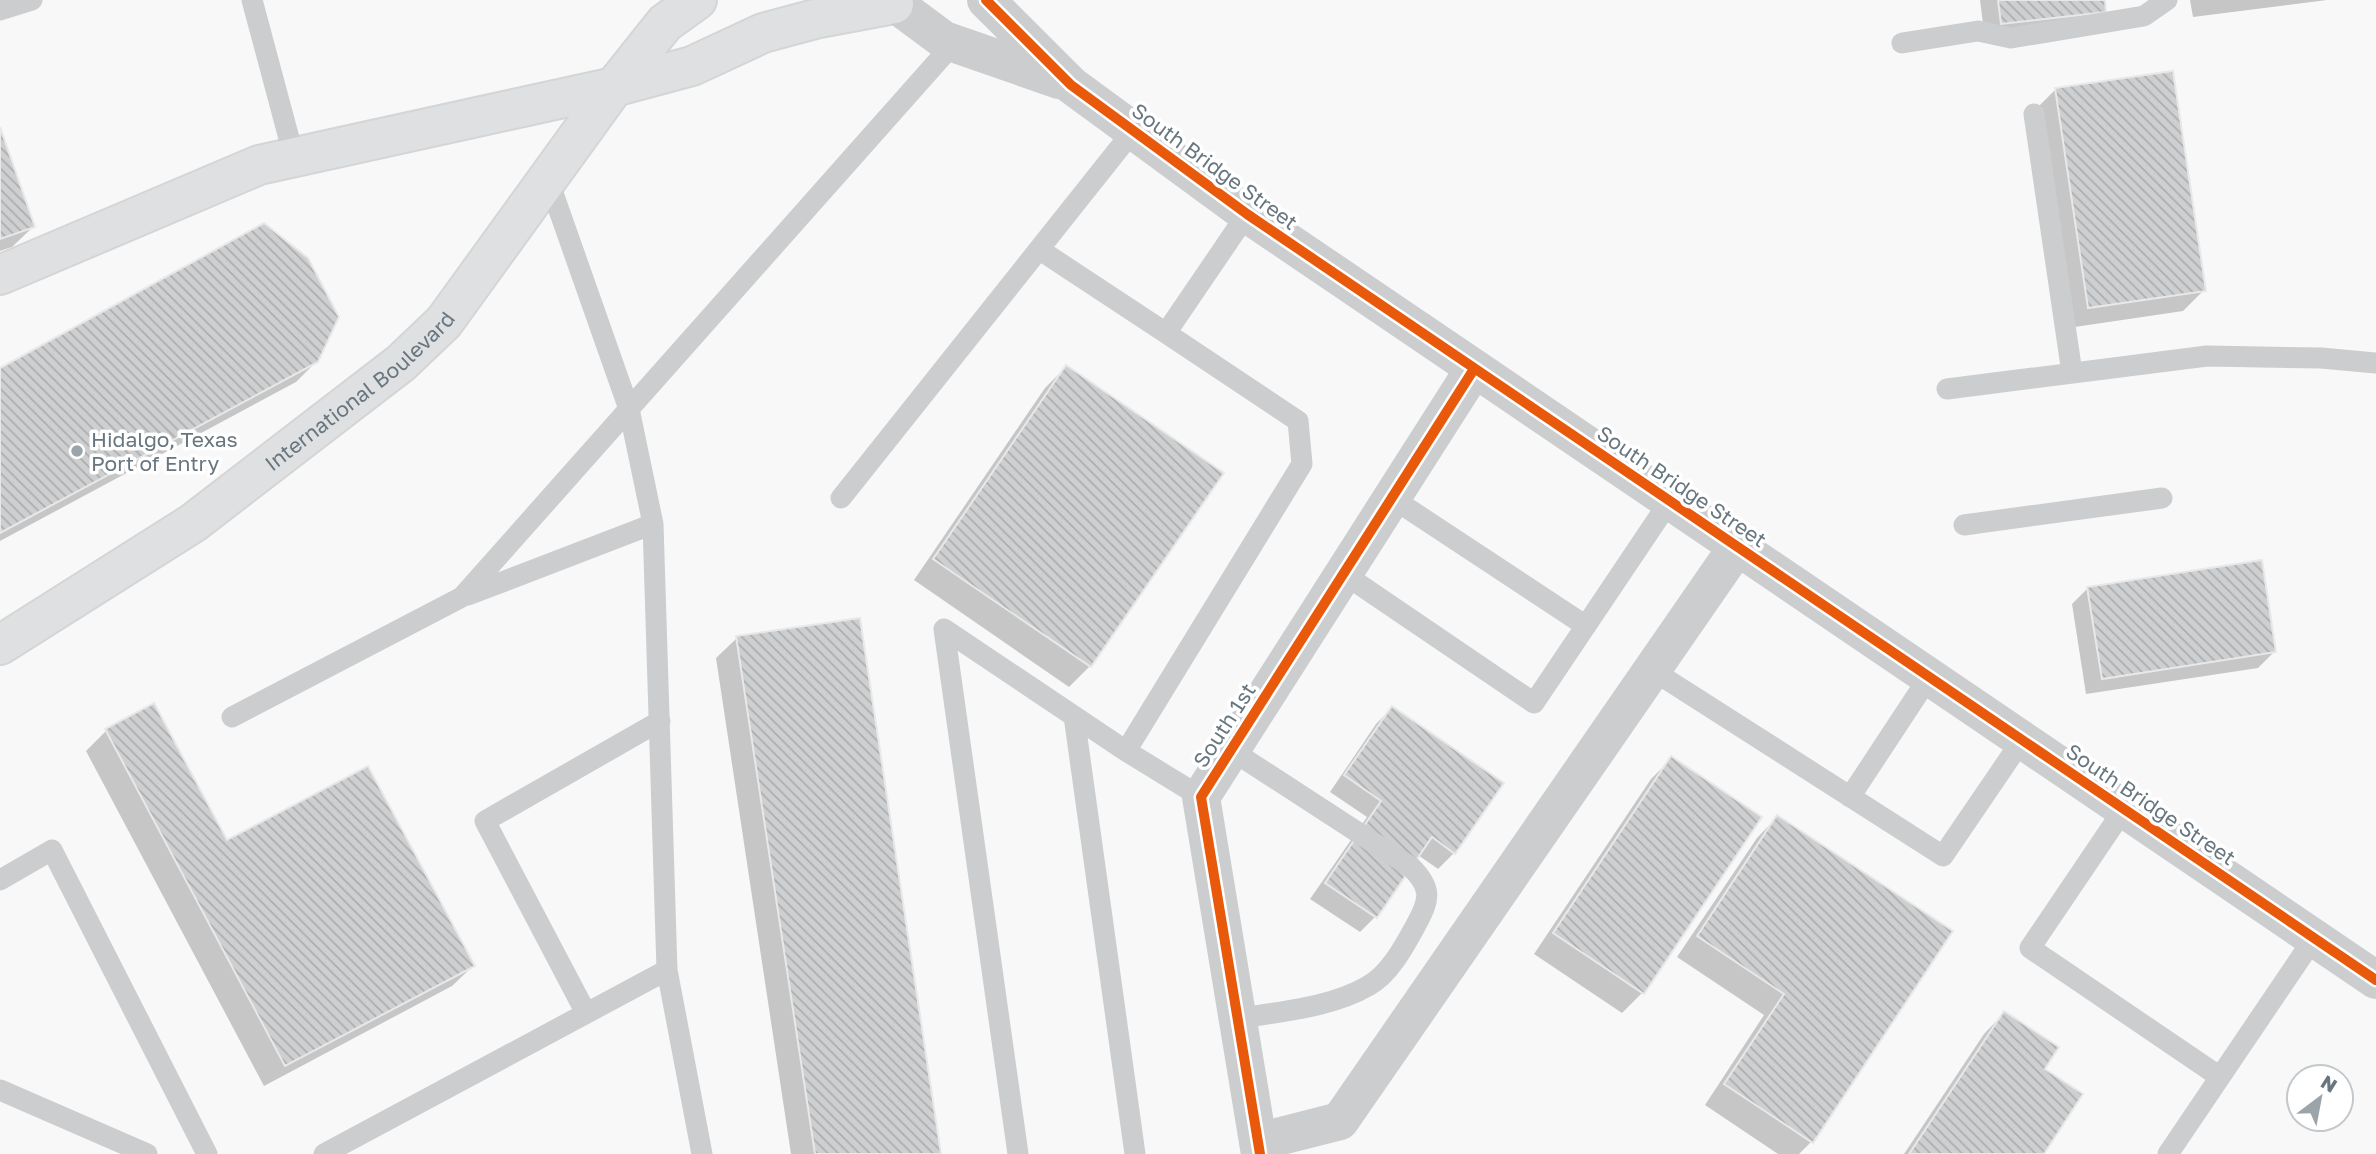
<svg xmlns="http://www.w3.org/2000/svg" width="2376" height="1154" viewBox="0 0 2376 1154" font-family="'Golos Text',sans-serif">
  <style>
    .shadow { fill: #0003 }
    .building { fill: url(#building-back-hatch); stroke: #e8e8e8; stroke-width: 2 }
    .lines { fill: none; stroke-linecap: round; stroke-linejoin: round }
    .primary-casing { stroke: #d4d5d6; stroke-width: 42 }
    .service { stroke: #cbcdce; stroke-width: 21 }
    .minor { stroke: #cbcdce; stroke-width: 38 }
    .primary { stroke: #dfe0e1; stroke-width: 38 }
    .cycleway-casing { stroke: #fff; stroke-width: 15 }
    .cycleway { stroke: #e8590c; stroke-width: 10 }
    .poi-dot { fill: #9aa4a9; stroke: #fff; stroke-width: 2.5 }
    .labels { text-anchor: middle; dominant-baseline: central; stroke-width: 7; stroke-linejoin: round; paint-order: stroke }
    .street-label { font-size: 21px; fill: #67767f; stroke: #fff }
    .poi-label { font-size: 21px; fill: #67767f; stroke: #fff; text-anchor: start }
  </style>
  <defs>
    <pattern id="building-back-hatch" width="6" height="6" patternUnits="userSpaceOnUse" patternTransform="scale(1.75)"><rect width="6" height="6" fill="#cecfd0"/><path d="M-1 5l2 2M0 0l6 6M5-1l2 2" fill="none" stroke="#abadae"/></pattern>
  </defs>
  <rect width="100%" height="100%" fill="#f8f8f8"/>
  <path class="shadow" d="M1980,0H2103L2105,11L2088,28L1985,40Z
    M2190,0H2327L2193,17Z
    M2056,89L2204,290L2183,311L2068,328L2035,110Z
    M0,132L33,227L12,247L0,251Z
    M317,361L296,382L0,541V370Z
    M1066,367L1222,474L1090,666L1069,687L914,580L1045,388Z
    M2088,588L2274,652L2258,668L2086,694L2072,604Z
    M737,638L939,1154H791L716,658Z
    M1392,708L1454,853L1438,869L1418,855L1376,916L1360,932L1310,899L1367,817L1330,792L1376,724Z
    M106,731L227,842L473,966L452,986L264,1086L86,751Z
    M1671,759L1760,817L1642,993L1622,1013L1534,954L1651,779Z
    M1777,817L1950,932L1811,1142L1799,1154H1778L1705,1105L1764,1015L1677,957L1757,838Z
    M2004,1013L2042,1070V1154H1904L1984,1034Z"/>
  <path class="building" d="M1998,0H2105L2106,12L2001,24Z
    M2173,71L2206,291L2088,308L2055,88Z
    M0,127L35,227L0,239Z
    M264,223L308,258L339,317L318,362L0,533V368Z
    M1066,365L1224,473L1091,667L933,559Z
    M2262,560L2276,652L2102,679L2087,587Z
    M860,618L941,1154H815L736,636Z
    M154,703L227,840L368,766L475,966L285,1066L105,729Z
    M1392,706L1504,783L1455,854L1432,837L1377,918L1325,883L1381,801L1344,775Z
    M1671,756L1762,817L1644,994L1553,933Z
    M1777,815L1953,931L1813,1143L1724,1084L1784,994L1697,936Z
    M2004,1011L2059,1047L2045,1069L2083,1094L2044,1154H1909Z"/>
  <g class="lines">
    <defs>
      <g id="primary">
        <path d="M0,275L259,165L614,87L665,23L697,0"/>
        <path id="s1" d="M0,645L193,523L401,363L444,322L614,87L692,66L763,33L819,18L894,4"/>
      </g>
    </defs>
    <use href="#primary" class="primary-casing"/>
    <path class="service" d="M252,0L294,157
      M0,10L32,0
      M1902,43L1978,31L2011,38L2144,16L2167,0
      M2034,114L2072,373
      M1040,250L1166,333
      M1947,389L2207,356L2321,358L2376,363
      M841,498L1133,131
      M1392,498L1586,626
      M653,524L667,970L702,1154
      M1964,525L2162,498
      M1344,574L1534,703L1669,502
      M468,595L653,524L629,409L548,179
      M1652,670L1943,856L2022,740
      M1074,716L1135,1154
      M232,717L462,597L954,43
      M1231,750L1411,867C1432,888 1430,899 1417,923C1405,945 1390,974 1368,986C1330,1008 1280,1011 1238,1019
      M1201,797L1126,751L1302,464L1298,421L1166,333L1247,214
      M1850,797L1929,677
      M2124,809L2030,948L2220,1077
      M0,880L52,850L207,1154
      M586,1013L485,821L660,721
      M0,1090L147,1154
      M324,1154L667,970
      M1018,1154L944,629L1126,751
      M2168,1154L2314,938"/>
    <path class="minor" d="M890,0L944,40L1059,80
      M986,0L1071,85L1247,214L2376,980
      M1258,1142L1340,1121L1737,547
      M1260,1154L1201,797L1474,369"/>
    <use href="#primary" class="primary"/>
    <defs>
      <path id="cycleway" d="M986,0L1071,85L1247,214L2376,980
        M1260,1154L1201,797L1474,369"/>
    </defs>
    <use href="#cycleway" class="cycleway-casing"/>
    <use href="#cycleway" class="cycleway"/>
  </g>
  <circle class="poi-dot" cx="77" cy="451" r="7"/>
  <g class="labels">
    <g class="street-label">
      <text transform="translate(1215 166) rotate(36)">South Bridge Street</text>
      <text stroke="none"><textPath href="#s1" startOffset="441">International Boulevard</textPath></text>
      <text transform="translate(1682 486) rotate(34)">South Bridge Street</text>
      <text transform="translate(1224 725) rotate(-57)">South 1st</text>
      <text transform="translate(2151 804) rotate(34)">South Bridge Street</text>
    </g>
    <g class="poi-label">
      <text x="91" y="439">Hidalgo, Texas<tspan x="91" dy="24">Port of Entry</tspan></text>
    </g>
  </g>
  <g transform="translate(2320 1098) rotate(32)"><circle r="33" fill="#ffffff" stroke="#c2c8cc" stroke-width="2"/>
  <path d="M0-5L12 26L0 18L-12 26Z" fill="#9aa4a9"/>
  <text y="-10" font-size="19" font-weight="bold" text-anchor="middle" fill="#67767f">N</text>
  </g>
</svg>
